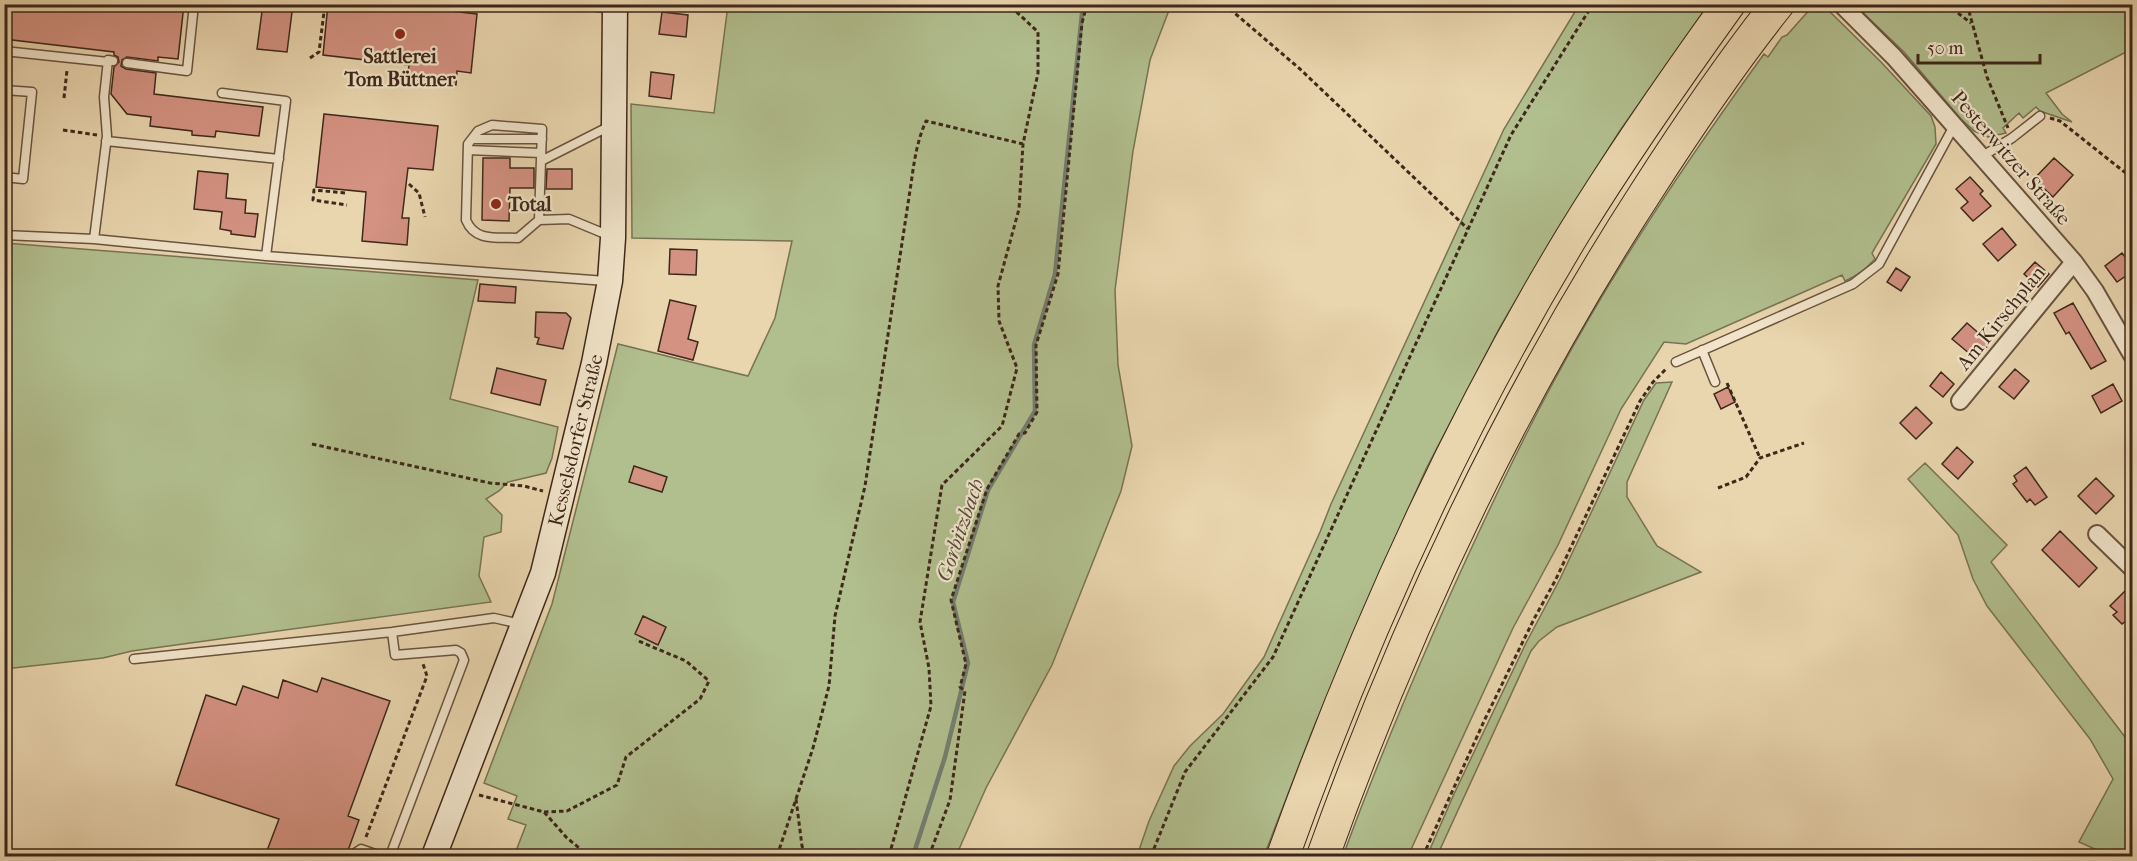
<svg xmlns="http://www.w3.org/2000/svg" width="2137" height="861" viewBox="0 0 2137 861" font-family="'IM FELL French Canon',serif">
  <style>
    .green { fill: #b1be8e; stroke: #787354; stroke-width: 1.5 }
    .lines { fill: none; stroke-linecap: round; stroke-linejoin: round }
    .stream { stroke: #737f70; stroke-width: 4.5 }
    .building { fill: #d49282; stroke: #3e281a; stroke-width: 1.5 }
    .service-casing { stroke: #69533f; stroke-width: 11 }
    .minor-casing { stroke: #69533f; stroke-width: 20 }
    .secondary-casing { stroke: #3e281a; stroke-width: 27 }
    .motorway-casing { stroke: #3e281a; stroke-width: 34 }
    .path { stroke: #3e281a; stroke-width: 3; stroke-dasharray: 4.5 3; stroke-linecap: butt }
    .service { stroke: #f1e4ca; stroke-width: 8 }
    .minor { stroke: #f1e4ca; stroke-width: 16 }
    .secondary { stroke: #f1e4ca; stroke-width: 24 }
    .motorway { stroke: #e9d5ae; stroke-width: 32 }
    .poi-dot { fill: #8f2418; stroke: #f1e4ca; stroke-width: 2 }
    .labels { text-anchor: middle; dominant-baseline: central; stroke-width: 4.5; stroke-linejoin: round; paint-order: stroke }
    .poi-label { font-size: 20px; font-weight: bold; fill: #3e281a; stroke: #f1e4ca }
    .street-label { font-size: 20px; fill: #3e281a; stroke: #f1e4ca }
    .water-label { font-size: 21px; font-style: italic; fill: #544c3e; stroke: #f1e4ca }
  </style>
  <rect width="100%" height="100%" fill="#e9d5ae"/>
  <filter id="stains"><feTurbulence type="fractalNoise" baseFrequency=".00333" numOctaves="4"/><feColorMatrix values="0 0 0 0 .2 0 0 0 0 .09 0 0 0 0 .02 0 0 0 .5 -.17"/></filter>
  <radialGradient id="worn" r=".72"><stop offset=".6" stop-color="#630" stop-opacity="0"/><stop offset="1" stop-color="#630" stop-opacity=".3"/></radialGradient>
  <path class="green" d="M728,5H1171L1150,60L1133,151L1115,290L1118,365L1132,446L1121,491L1052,665L986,788L956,856H514L526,825L508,819L517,796L484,783L552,604L618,344L748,376L775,318L792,241L632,238L631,104L714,113Z
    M1579,5H1708L1619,132L1554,235L1500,327L1426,469L1370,595L1313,729L1264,856H1137L1149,821L1174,766L1190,746L1223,714L1264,657L1320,532L1331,504L1504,129Z
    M1855,5H2132V49L2046,93L2062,114L2072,122L2040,111L2036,107L2023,118L2019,113L2003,128L2006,133L1988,137L1974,131L1961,119L1904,52Z
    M1812,7L1819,12L1825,7L1881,62L1931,116L1935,127L1936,144L1872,253L1875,259C1866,269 1857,276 1845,281L1842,275L1686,344L1664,342L1621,409L1558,545L1513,628L1408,856H1343C1375,768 1412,681 1450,595C1483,522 1516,451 1554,381C1615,267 1688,159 1764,54L1768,57L1782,37L1787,35Z
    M5,243L478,280L450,399L558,427L552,458L546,473L508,482L499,491L486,499L502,515L501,532L484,537L479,576L491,602L132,651L103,658L5,669Z
    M1672,382L1627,482V497L1657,546L1701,572L1557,627L1539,641L1531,651L1437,856H1427L1454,794L1526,643L1560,579L1644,400L1656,383Z
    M1925,463L2007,545L1991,562L2132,746V807L2127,814L2132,825V856H2110L2079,842L2113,779L2090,739L1987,606L1973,579L1958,535L1908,479Z"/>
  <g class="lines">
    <path class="stream" d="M913,856L945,757L968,663L953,602L988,490L1035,411L1034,345L1055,274L1083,4"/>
  </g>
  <path class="building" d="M4,4H184L178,59L158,57V61L127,57L122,60L121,66L126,69L156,73L154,94L263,107L259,136L216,131L215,137L192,135V131L150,126L151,117L127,114L111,94L114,67L119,62L118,57L114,55V52L4,39Z
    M263,4H293L287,52L257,49Z
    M328,4H415V7L477,14L471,73L457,71L456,85L407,80L409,65L323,55Z
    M662,12L688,15L686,37L659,34Z
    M651,72L674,75L671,99L649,96Z
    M324,114L438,126L433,170L408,168L402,218H409L407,245L362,241L366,192L316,187Z
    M483,158H510V168H534V188H510L509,221L482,220Z
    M2054,158L2073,175L2053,197L2034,179Z
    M547,169H572V189H546Z
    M198,171L228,174L226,198L246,200L245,213L258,214L255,237L231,234V231L220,229L222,212L194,209Z
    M1970,177L1983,191L1980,194L1991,206L1973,221L1961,208L1968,202L1956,189Z
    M2002,228L2016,245L1998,261L1983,244Z
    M670,249L697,250L696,275L669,274Z
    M2122,253L2126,258L2133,253V271L2117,282L2105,266Z
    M2035,262L2049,274L2038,287L2024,274Z
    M1896,268L1910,277L1901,291L1887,282Z
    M480,284L516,287L515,303L478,301Z
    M670,300L696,306L688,339L698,342L693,360L658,351Z
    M2073,303L2106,361L2091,369L2069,332L2066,334L2054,313Z
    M536,312L566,313L571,318L563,349L537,344L539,338L535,337Z
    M1967,323L1990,343L1976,359L1952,339Z
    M497,368L546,380L540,405L491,393Z
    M2015,369L2029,381L2014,399L1999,387Z
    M1941,372L1954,384L1943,397L1930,386Z
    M2113,384L2122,401L2101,413L2092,396Z
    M1728,387L1735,402L1721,409L1714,394Z
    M1916,407L1932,423L1916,439L1900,423Z
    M1957,447L1973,462L1958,479L1942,464Z
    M634,466L667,477L662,492L629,482Z
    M2026,467L2047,497L2035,505L2030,499L2027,502L2013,484L2017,481L2014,476Z
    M2096,478L2114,496L2096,514L2078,496Z
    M2060,531L2097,568L2079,587L2042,550Z
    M2133,583V627L2126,621L2122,624L2113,615L2117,612L2110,606Z
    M643,616L666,627L658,645L635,634Z
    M322,678L390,701L348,816L359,820L346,856H265L279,819L176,785L206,695L236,705L243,686L278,698L283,680L317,692Z"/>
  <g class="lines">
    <defs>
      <path id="service" d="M577,4L612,9
        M4,51L108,62
        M127,63L187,71L194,4
        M4,90L32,92L23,179L4,177
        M222,93L286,101L266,256L606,281
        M472,139H542
        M106,141L279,159
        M468,150L541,153
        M1981,157L2012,138L2040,116
        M541,161L610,126
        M539,220L542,129L492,125L478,131L468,144L466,220C475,242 497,237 518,238L539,220L569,219L610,236
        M4,235L94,239L266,256
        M94,239L107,136L104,97L108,60L113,61
        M1702,350L1715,382
        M1676,362L1853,284L1879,264L1954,126
        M134,659L392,632L494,618L521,624
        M354,856L355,853L361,849L381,856
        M390,856L464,660L461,653L456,650L395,655L392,632"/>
      <path id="minor" d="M1841,4L1894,57L2074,262L2095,291L2132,355
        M1960,401L2074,262
        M2097,534L2132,568"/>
      <g id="secondary">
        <path id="s1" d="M434,856L543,573L594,363L610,281L613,238L615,4"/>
      </g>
      <path id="motorway" d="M1283,856C1360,641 1455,429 1574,233C1622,155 1675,79 1729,4
        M1323,856C1406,624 1512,399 1646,192C1687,128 1730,64 1778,4"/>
    </defs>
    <use href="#service" class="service-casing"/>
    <use href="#minor" class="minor-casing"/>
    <use href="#secondary" class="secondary-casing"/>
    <use href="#motorway" class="motorway-casing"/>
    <path class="path" d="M1224,4L1300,69L1468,229
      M1946,4L1971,23
      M1967,4L1987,77L2008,128
      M310,58L319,52L325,4
      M64,98L67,70
      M2050,118L2060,121L2132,178
      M63,130L97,135
      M409,184L419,193L425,217
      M345,193L314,190L313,200L347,205
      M1727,383L1760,458
      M312,444L490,483L524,486L543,491
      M1718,488L1746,477L1760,458L1804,443
      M479,795L544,812L567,838L589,856
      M796,799L802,846L806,856
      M544,812L567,811L617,785L626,757L700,699L709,681L686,661L636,640
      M366,837L427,676L423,664
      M777,856L813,748L829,686L835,616L865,486L911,184C914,162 917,141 926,121L1023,144
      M889,856L931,706L929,668L920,622L942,485L1002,426L1017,368L999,321L998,286L1019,209L1023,144L1038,73V32L1008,4
      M929,856L950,800L965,691L960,687L966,664L951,600L987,489L1019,434L1025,433L1037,412L1036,345L1058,274L1082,23L1087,4
      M1151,856L1185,772L1273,657L1511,135L1593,4
      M1423,856L1485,719L1534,619L1555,581L1640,401L1653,382L1667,368"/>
    <use href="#service" class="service"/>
    <use href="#minor" class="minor"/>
    <use href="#secondary" class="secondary"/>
    <use href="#motorway" class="motorway"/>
  </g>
  <g class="poi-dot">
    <circle cx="400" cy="34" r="6"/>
    <circle cx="496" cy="204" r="6"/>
  </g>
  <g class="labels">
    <g class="poi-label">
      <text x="400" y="56">Sattlerei<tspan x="400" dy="23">Tom Büttner</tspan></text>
      <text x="508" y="204" text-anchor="start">Total</text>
    </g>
    <g class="street-label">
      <text transform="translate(2011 158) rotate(49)">Pesterwitzer Straße</text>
      <text transform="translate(2001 318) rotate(-51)">Am Kirschplan</text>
      <text stroke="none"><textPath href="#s1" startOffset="440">Kesselsdorfer Straße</textPath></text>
    </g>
    <g class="water-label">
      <text transform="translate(960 530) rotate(-71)">Gorbitzbach</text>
    </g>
  </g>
  <rect width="2137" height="861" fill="none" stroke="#e9d5ae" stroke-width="24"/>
  <rect x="6" y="6" width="2125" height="849" fill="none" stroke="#3e281a" stroke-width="3"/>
  <rect x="12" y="12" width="2113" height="837" fill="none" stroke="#3e281a" stroke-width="1.5"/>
  <path d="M1918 54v9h122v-9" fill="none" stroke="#3e281a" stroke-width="3"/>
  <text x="1927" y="54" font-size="18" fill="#3e281a" stroke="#f1e4ca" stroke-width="4.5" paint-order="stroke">50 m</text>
  <rect width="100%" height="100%" filter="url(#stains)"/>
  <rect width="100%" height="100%" fill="url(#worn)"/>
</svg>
